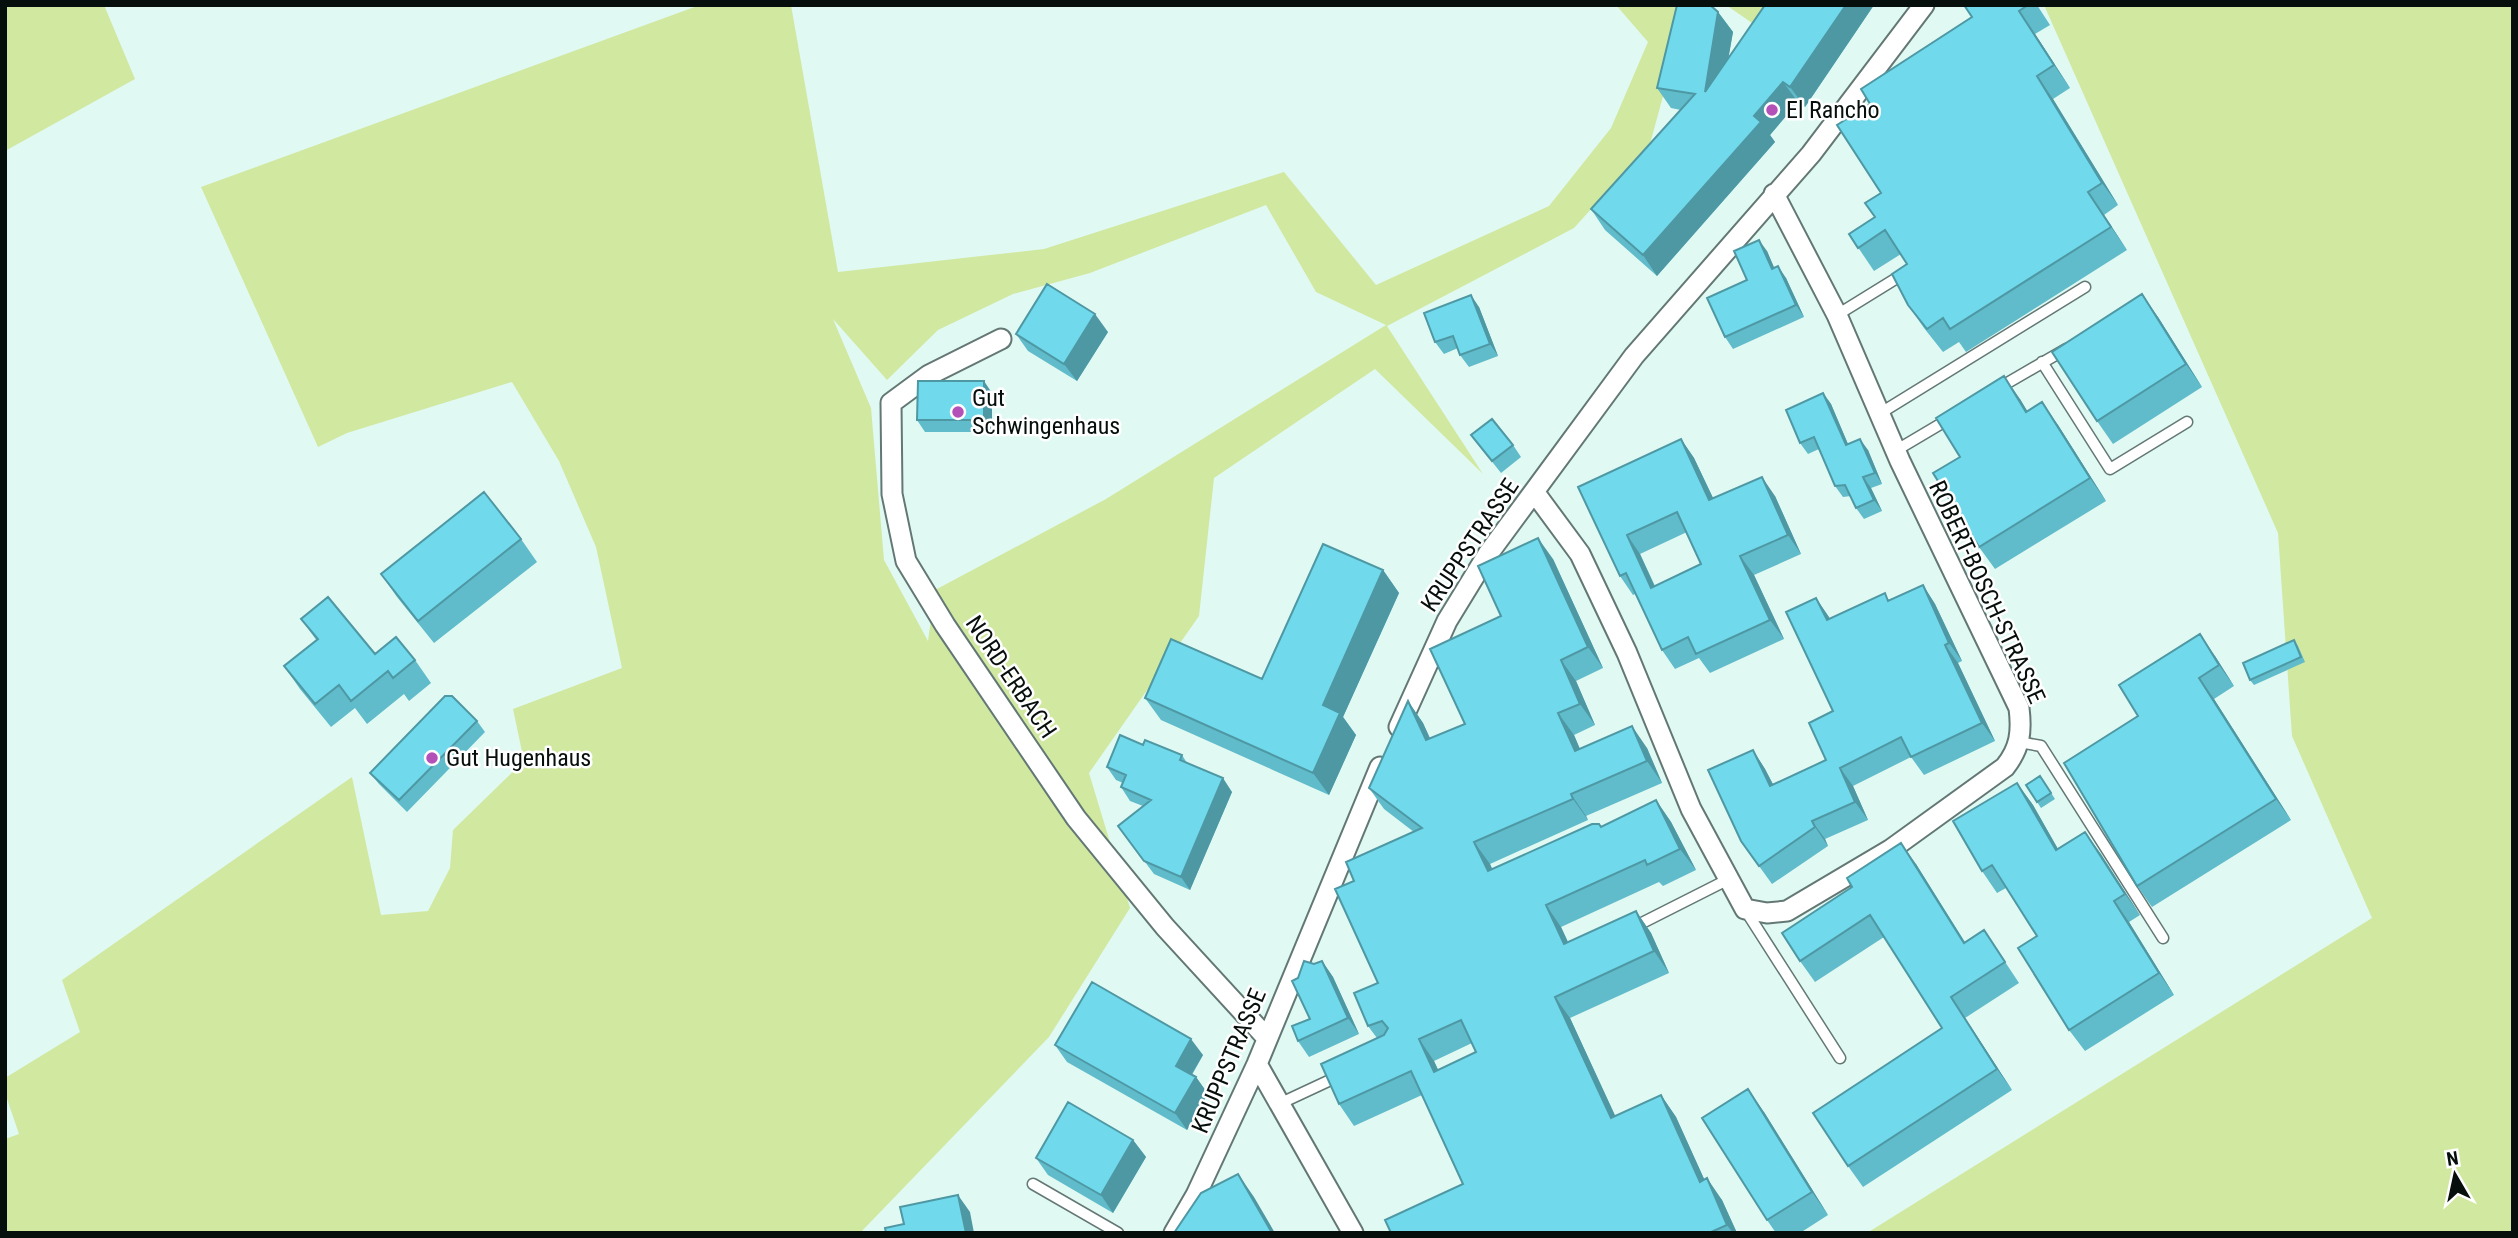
<svg xmlns="http://www.w3.org/2000/svg" width="2518" height="1238" viewBox="0 0 2518 1238" font-family="'Roboto Condensed',sans-serif">
  <style>
    .green { fill: #d1e8a1; fill-rule: evenodd }
    .lines { fill: none; stroke-linecap: round; stroke-linejoin: round }
    .lane-casing { stroke: #637874; stroke-width: 13 }
    .street-casing { stroke: #637874; stroke-width: 23 }
    .lane { stroke: #fff; stroke-width: 10 }
    .street { stroke: #fff; stroke-width: 19 }
    .wall { fill: #60bbca; fill-rule: evenodd }
    .shaded-wall { fill: #4e98a4 }
    .building { fill: #70d9eb; stroke: #4e98a4; stroke-width: 2; fill-rule: evenodd }
    .poi-dot { fill: #b451b9; stroke: #fff; stroke-width: 2.5 }
    .labels { text-anchor: middle; dominant-baseline: central; stroke-width: 5; stroke-linejoin: round; paint-order: stroke }
    .poi-label { font-size: 24px; fill: #070f0d; stroke: #fff; text-anchor: start }
    .street-label { font-size: 24px; fill: #070f0d; stroke: #fff }
  </style>
  <rect width="100%" height="100%" fill="#e1f9f3"/>
  <path class="green" d="M5,5H104L135,79L5,151Z
    M700,5H791L838,272L1044,249L1284,172L1376,285L1549,206L1611,128L1648,42L1616,5H1674L1684,19L1650,144L1574,228L1387,326L1483,474L1375,369L1214,478L1199,616L1089,773L1130,908L1049,1037L860,1233H5V1139L19,1134L5,1093V1078L80,1032L62,980L352,777L381,915L428,911L450,868L453,830L524,761L513,709L622,668L596,547L559,461L512,382L347,433L318,447L201,187ZM1266,205L1316,292L1386,325L1106,499L935,590L928,641L884,560L871,408L833,319L887,380L938,330L1013,294L1090,273Z
    M1726,5H1793L1771,36Z
    M2044,5H2513V1233H1867L2372,918L2292,736L2278,533Z"/>
  <g class="lines">
    <defs>
      <path id="lane" d="M1837,315L1905,273
        M2042,362L2110,469L2187,422
        M1997,389L2066,349
        M1879,414L2085,287
        M1895,451L1949,419
        M2019,742L2041,746L2163,938
        M1746,911L1840,1058
        M1634,927L1729,879
        M1279,1104L1339,1076
        M1033,1184L1118,1233"/>
      <path id="street" d="M1001,339L929,375L891,403L892,494L906,561L945,625L1076,818L1165,927L1266,1037
        M1535,493L1580,554L1627,653L1691,809L1745,909L1767,913L1787,911L1890,850L2005,767C2020,748 2022,732 2019,708L1900,461L1837,315L1774,194
        M1399,727L1447,621L1488,554L1634,356L1811,154L1924,5
        M1257,1064L1353,1233
        M1174,1233L1196,1195L1257,1064L1380,767"/>
    </defs>
    <use href="#lane" class="lane-casing"/>
    <use href="#street" class="street-casing"/>
    <use href="#lane" class="lane"/>
    <use href="#street" class="street"/>
  </g>
  <path class="wall" d="M1765,5H1874L1805,107L1798,102L1770,135L1775,142L1657,276L1605,230L1591,209L1681,110L1671,108L1657,88L1718,12L1733,32L1728,59Z
    M1964,5H2037L2050,25L2035,34L2070,88L2053,99L2118,205L2104,215L2127,250L1966,352L1959,342L1943,352L1924,328L1908,305L1907,264L1901,254L1874,271L1849,234L1875,217L1881,193L1870,104L1972,17Z
    M1767,251L1774,268L1786,278L1804,317L1733,349L1725,337L1747,280Z
    M1479,307L1498,356L1469,367L1460,355L1458,348L1444,354L1435,342Z
    M2158,317L2202,387L2113,444L2097,421Z
    M1108,332L1077,381L1028,351L1016,334Z
    M992,393V432H925L917,420Z
    M1823,393L1831,404L1848,444L1868,450L1882,484L1871,488L1882,511L1864,519L1856,508L1851,496L1843,497L1835,486L1819,449L1808,454L1800,443Z
    M2020,399L2027,411L2058,425L2106,501L1995,569L1979,547L1960,457Z
    M1471,435L1513,445L1521,457L1501,473Z
    M1681,439L1694,458L1713,498L1775,496L1801,554L1754,575L1784,639L1710,673L1699,658L1675,669L1662,650L1635,594L1633,595L1620,576L1578,487ZM1687,532L1701,564L1655,586L1640,554Z
    M521,539L537,562L434,643L397,597L381,574Z
    M1553,559L1603,668L1576,681L1595,725L1574,735L1580,749L1647,748L1662,783L1586,816L1588,820L1490,864L1492,869L1599,824L1602,827L1656,800L1671,822L1696,870L1663,886L1659,882L1561,927L1568,942L1636,911L1651,933L1669,973L1570,1018L1615,1116L1661,1095L1676,1117L1704,1179L1722,1200L1737,1233H1391L1463,1184L1422,1095L1354,1126L1339,1104L1377,1038L1368,1026L1378,983L1354,881L1414,832L1384,809L1369,788L1408,701L1423,723L1430,739L1465,724L1501,616ZM1472,1043L1476,1052L1438,1070L1434,1061Z
    M1383,570L1399,593L1343,717L1356,735L1329,795L1161,720L1145,698L1262,679Z
    M1923,585L1935,604L1962,661L1958,663L1995,741L1924,775L1911,757L1853,786L1868,820L1825,839L1828,846L1772,884L1741,841L1753,750L1765,769L1773,784L1826,760L1833,711L1816,598L1830,619L1890,600Z
    M301,619L375,654L415,660L431,683L409,701L404,694L367,724L355,708L331,727L300,689L284,666L317,641Z
    M2294,640L2298,646L2305,662L2254,685L2250,680Z
    M2215,656L2234,686L2214,699L2291,820L2152,907L2137,886L2138,716Z
    M477,721L485,732L407,812L379,784L370,773Z
    M1143,745L1182,755L1187,763L1232,792L1190,890L1154,874L1118,826L1143,806L1130,801L1121,787L1123,783L1116,780L1107,767Z
    M2040,776L2055,799L2041,808L2026,785Z
    M2017,783L2033,805L2058,849L2085,832L2140,915L2129,922L2174,995L2085,1051L2069,1030L2037,936L2006,888L1997,893L1982,871Z
    M1916,864L1965,942L1984,930L2019,983L1965,1018L2012,1090L1863,1187L1848,1166L1942,1028L1884,937L1815,982L1800,961Z
    M1322,961L1333,977L1359,1034L1309,1057L1298,1041L1310,1019L1298,978L1314,964Z
    M1055,1045L1203,1055L1192,1075L1196,1077L1208,1094L1187,1130L1067,1062Z
    M1764,1112L1828,1215L1800,1233H1776L1767,1220Z
    M1133,1140L1146,1157L1113,1213L1048,1175L1036,1158Z"/>
  <path class="shaded-wall" d="M1846,5H1874L1805,107L1790,87Z
    M2019,11L2035,34L2070,88L2054,65Z
    M1718,12L1733,32L1719,112L1705,92Z
    M2037,76L2053,99L2118,205L2102,183Z
    M1783,82L1798,102L1770,135L1775,142L1657,276L1643,255L1754,116Z
    M2088,192L2104,215L2127,250L2111,227Z
    M1759,240L1767,251L1780,281L1772,269Z
    M1778,266L1786,278L1804,317L1796,305Z
    M2142,294L2158,317L2202,387L2186,364Z
    M1471,295L1479,307L1498,356L1490,344Z
    M1095,314L1108,332L1077,381L1064,364Z
    M2004,376L2020,399L2042,435L2026,412Z
    M984,381L992,393V432L984,420Z
    M1823,393L1831,404L1853,456L1846,445Z
    M2042,402L2058,425L2106,501L2090,478Z
    M1681,439L1694,458L1723,519L1709,500Z
    M1860,439L1868,450L1882,484L1875,473Z
    M1762,477L1775,496L1801,554L1788,535Z
    M1863,477L1871,488L1882,511L1874,500Z
    M1627,535L1640,554L1664,607L1651,588Z
    M1538,538L1553,559L1603,668L1588,647Z
    M1740,556L1754,575L1784,639L1770,620Z
    M1383,570L1399,593L1343,717L1356,735L1329,795L1313,773L1323,705Z
    M1923,585L1935,604L1962,661L1949,643Z
    M1816,598L1829,617L1840,639L1827,620Z
    M2200,634L2215,656L2234,686L2219,665Z
    M1945,645L1958,663L1995,741L1982,723Z
    M1561,660L1576,681L1595,725L1580,704Z
    M2199,678L2214,699L2291,820L2276,799Z
    M1408,701L1423,723L1441,762L1426,740Z
    M1558,713L1574,735L1590,773L1575,751Z
    M1632,726L1647,748L1662,783L1647,761Z
    M1753,750L1765,769L1783,804L1770,786Z
    M1840,768L1853,786L1868,820L1855,802Z
    M1223,778L1232,792L1190,890L1181,877Z
    M2017,783L2033,805L2071,872L2056,850Z
    M1571,794L1586,816L1588,820L1573,799Z
    M1656,800L1671,822L1696,870L1680,849Z
    M1812,821L1825,839L1828,846L1815,827Z
    M2085,832L2101,854L2140,915L2125,894Z
    M1474,842L1490,864L1503,893L1488,871Z
    M1901,843L1916,864L1978,964L1964,943Z
    M2114,901L2129,922L2174,995L2159,973Z
    M1546,905L1561,927L1579,966L1564,944Z
    M1636,911L1651,933L1669,973L1654,951Z
    M1322,961L1333,977L1359,1034L1348,1018Z
    M1555,997L1570,1018L1626,1139L1611,1118Z
    M1951,997L1965,1018L2012,1090L1997,1069Z
    M1191,1039L1203,1055L1187,1082L1176,1066Z
    M1419,1039L1434,1061L1449,1093L1434,1072Z
    M1196,1077L1208,1094L1187,1130L1175,1113Z
    M1748,1089L1764,1112L1828,1215L1812,1192Z
    M1661,1095L1676,1117L1715,1203L1700,1182Z
    M1133,1140L1146,1157L1113,1213L1101,1195Z
    M1238,1174L1254,1197L1275,1233H1272Z
    M1707,1178L1722,1200L1737,1233H1733L1727,1225Z
    M958,1195L970,1212L974,1233H966Z"/>
  <path class="building" d="M1677,5H1710L1718,12L1705,92L1765,5H1846L1790,87L1783,82L1754,116L1761,122L1643,255L1591,209L1695,94L1657,88Z
    M1964,5H2028L2019,11L2054,65L2037,76L2102,183L2088,192L2111,227L1950,329L1943,318L1927,329L1908,305L1892,274L1907,264L1885,230L1858,248L1849,234L1875,217L1865,203L1881,193L1837,125L1870,104L1861,89L1972,17Z
    M1759,240L1772,269L1778,266L1796,305L1725,337L1707,298L1747,280L1734,251Z
    M1047,284L1095,314L1064,364L1016,334Z
    M2142,294L2186,364L2097,421L2052,352Z
    M1471,295L1490,344L1460,355L1453,336L1435,342L1424,313Z
    M2004,376L2026,412L2042,402L2090,478L1979,547L1933,473L1960,457L1936,418Z
    M918,381H984V420H917Z
    M1823,393L1846,445L1860,439L1875,473L1863,477L1874,500L1856,508L1845,485L1835,486L1814,437L1800,443L1786,410Z
    M1492,419L1513,445L1492,461L1471,435Z
    M1681,439L1709,500L1762,477L1788,535L1740,556L1770,620L1696,654L1688,637L1662,650L1626,573L1620,576L1578,487ZM1677,512L1701,564L1651,588L1627,535Z
    M484,492L521,539L418,621L381,574Z
    M1538,538L1588,647L1561,660L1580,704L1558,713L1575,751L1632,726L1647,761L1571,794L1573,799L1474,842L1488,871L1592,824H1599L1601,827L1656,800L1680,849L1647,865L1645,860L1546,905L1564,944L1636,911L1654,951L1555,997L1611,1118L1661,1095L1700,1182L1707,1178L1727,1225L1709,1233H1391L1385,1220L1463,1184L1411,1071L1339,1104L1321,1064L1384,1035L1388,1028L1382,1021L1368,1026L1354,993L1378,983L1335,889L1354,881L1346,862L1422,828L1369,788L1408,701L1426,740L1465,724L1430,649L1501,616L1478,566ZM1461,1020L1476,1052L1434,1072L1419,1039Z
    M1323,544L1383,570L1323,705L1340,713L1313,773L1145,698L1171,639L1262,679Z
    M1923,585L1949,643L1945,645L1982,723L1911,757L1901,737L1840,768L1855,802L1812,821L1815,827L1759,866L1741,841L1708,770L1753,750L1770,786L1826,760L1809,723L1833,711L1786,612L1816,598L1827,620L1885,593L1888,601Z
    M328,597L375,654L396,637L415,660L393,678L388,671L351,701L339,685L315,704L284,666L318,639L301,619Z
    M2200,634L2219,665L2199,678L2276,799L2137,886L2064,763L2138,716L2119,685Z
    M2294,640L2301,657L2250,680L2243,663Z
    M445,696H452L477,721L399,800L370,773Z
    M1120,735L1143,745L1145,740L1182,755L1180,760L1223,778L1181,877L1144,861L1118,826L1151,800L1121,787L1126,775L1107,767Z
    M2040,776L2051,793L2037,802L2026,785Z
    M2017,783L2056,850L2085,832L2125,894L2114,901L2159,973L2069,1030L2018,948L2037,936L1992,865L1982,871L1953,821Z
    M1901,843L1964,943L1984,930L2005,962L1951,997L1997,1069L1848,1166L1813,1113L1942,1028L1870,915L1800,961L1782,933L1852,887L1847,878Z
    M1304,961L1314,964L1322,961L1348,1018L1298,1041L1292,1026L1310,1019L1292,981L1298,978Z
    M1092,982L1191,1039L1176,1066L1196,1077L1175,1113L1055,1045Z
    M1748,1089L1812,1192L1767,1220L1702,1118Z
    M1068,1102L1133,1140L1101,1195L1036,1158Z
    M1238,1174L1272,1233H1174L1201,1193Z
    M958,1195L966,1233H886L885,1228L904,1224L900,1207Z"/>
  <g class="poi-dot">
    <circle cx="1772" cy="110" r="7"/>
    <circle cx="958" cy="412" r="7"/>
    <circle cx="432" cy="758" r="7"/>
  </g>
  <g class="labels">
    <g class="poi-label">
      <text x="1786" y="110">El Rancho</text>
      <text x="972" y="398">Gut<tspan x="972" dy="28">Schwingenhaus</tspan></text>
      <text x="446" y="758">Gut Hugenhaus</text>
    </g>
    <g class="street-label">
      <text transform="translate(1470 545) rotate(-56)">KRUPPSTRASSE</text>
      <text transform="translate(1987 592) rotate(65)">ROBERT-BOSCH-STRASSE</text>
      <text transform="translate(1011 677) rotate(56)">NORD-ERBACH</text>
      <text transform="translate(1229 1061) rotate(-67)">KRUPPSTRASSE</text>
    </g>
  </g>
  <rect width="2518" height="1238" fill="none" stroke="#070f0d" stroke-width="14"/>
  <g transform="translate(2455 1175) rotate(351)" stroke="#ffffff" stroke-width="5" paint-order="stroke">
  <path d="M0-5L12 26L0 18L-12 26Z" fill="#070f0d"/>
  <text y="-10" font-size="19" font-weight="bold" text-anchor="middle" fill="#070f0d">N</text>
  </g>
</svg>
